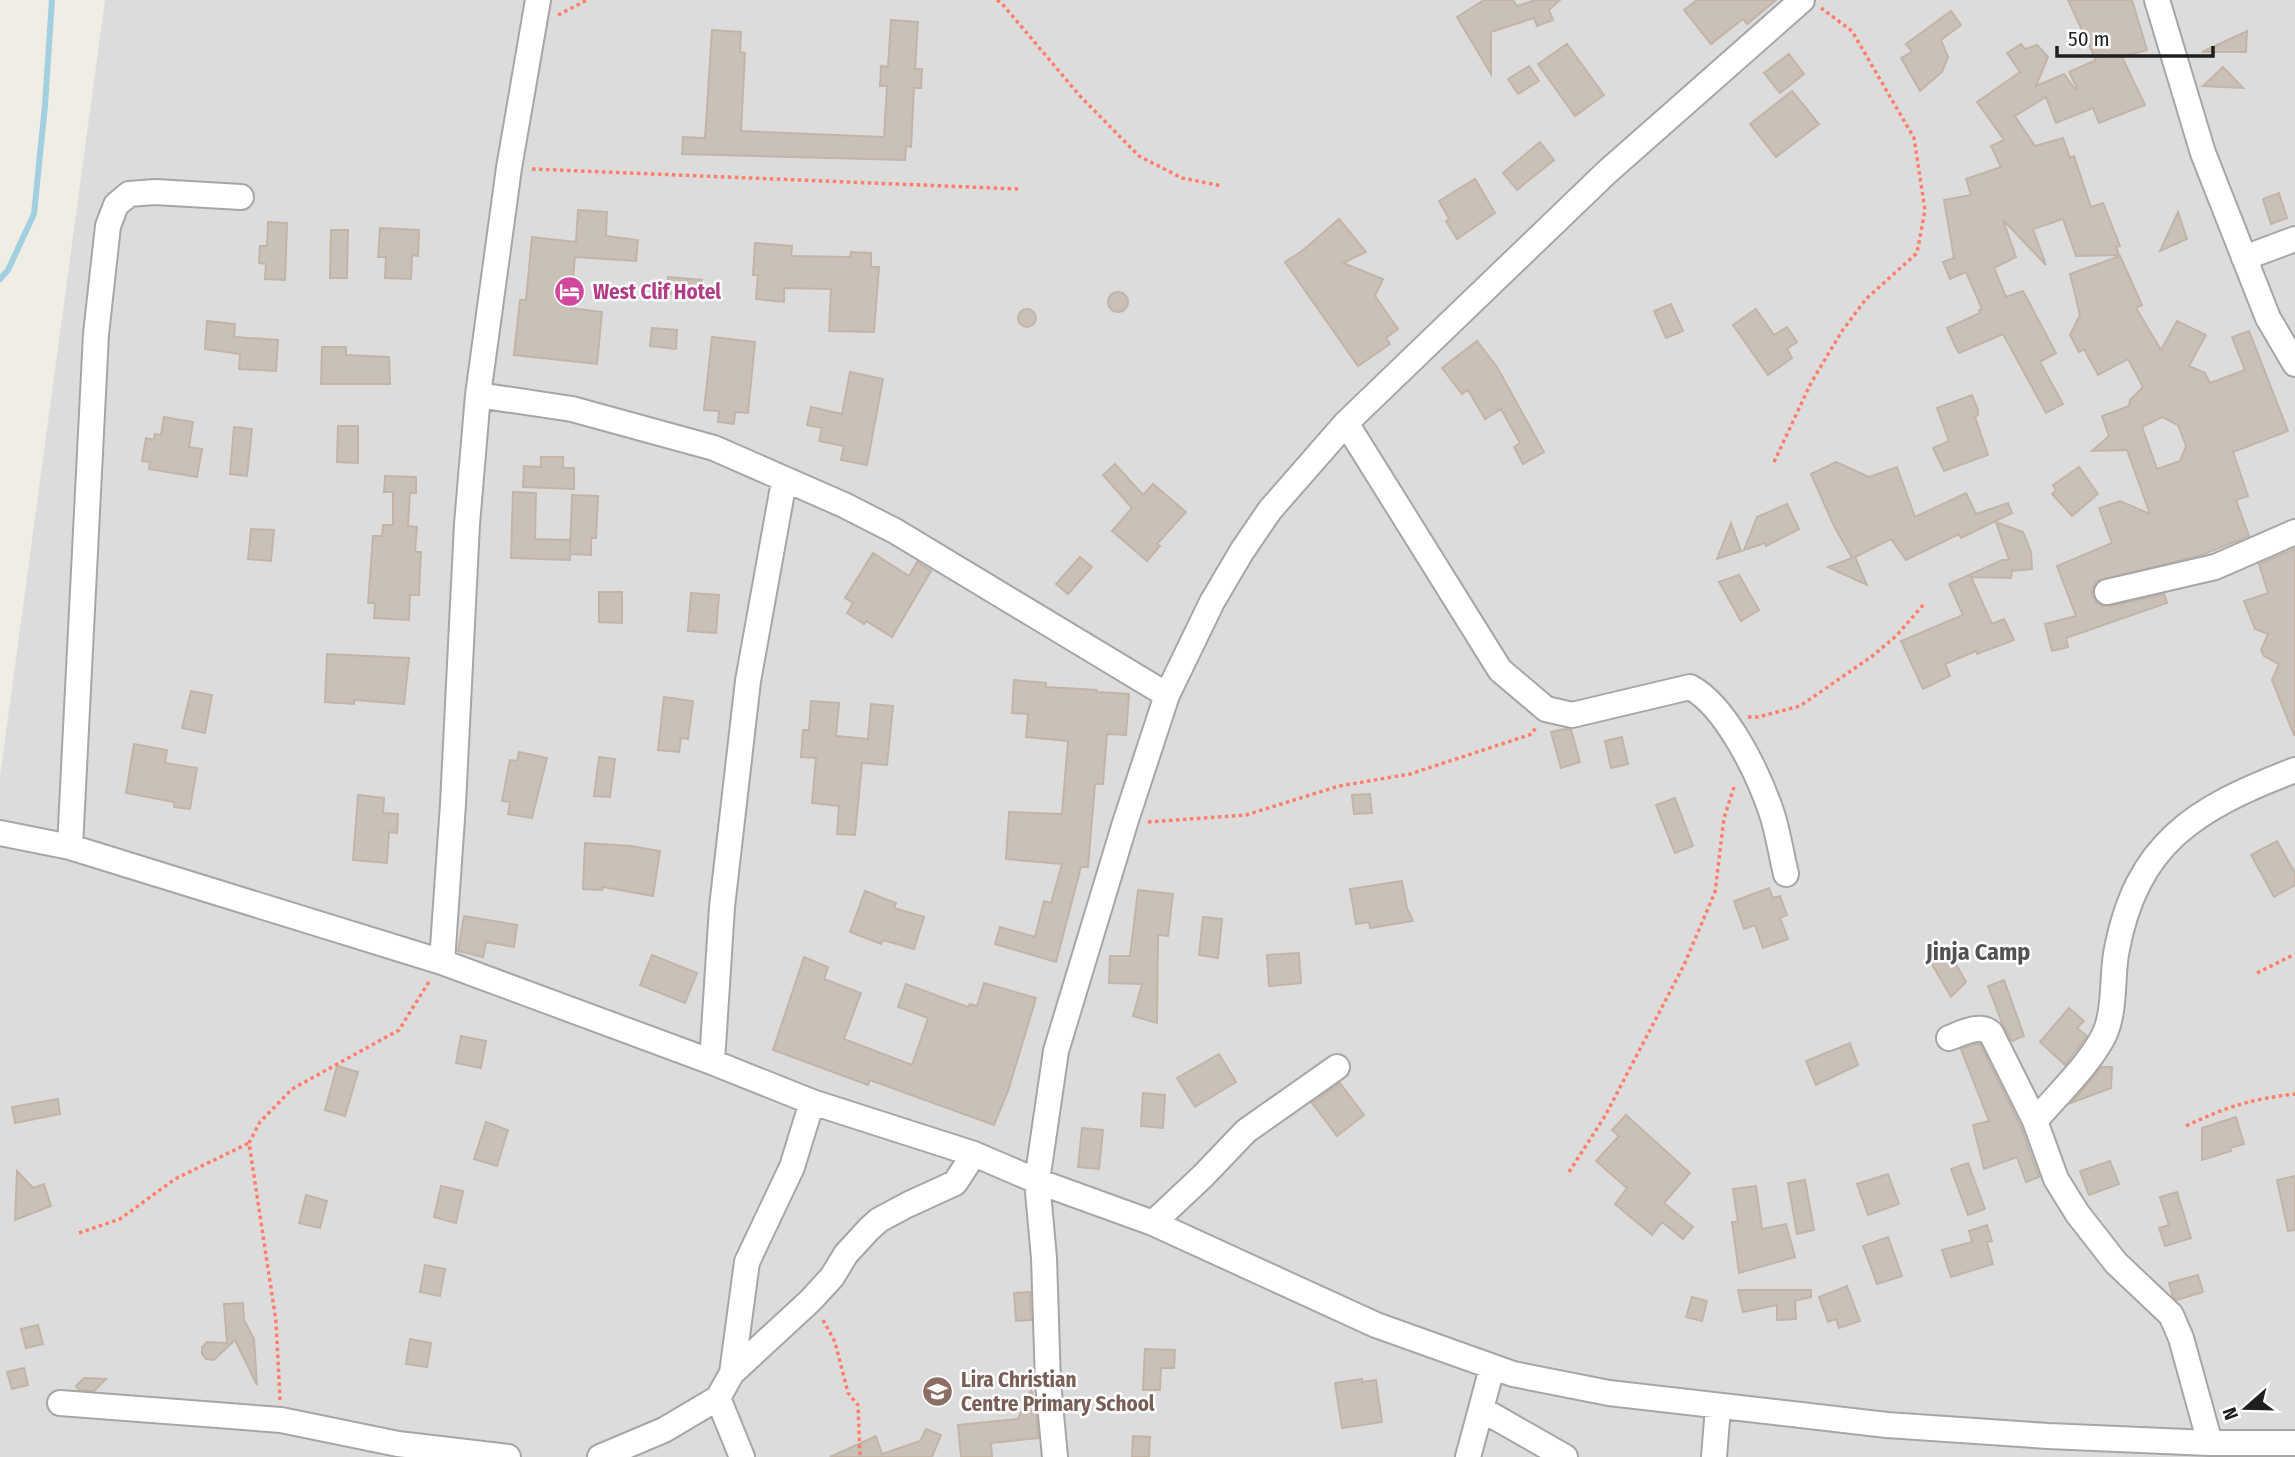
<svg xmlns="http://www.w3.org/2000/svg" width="2295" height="1457" viewBox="0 0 2295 1457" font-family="'Fira Sans Condensed',sans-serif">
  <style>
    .residential { fill: #dddcdc }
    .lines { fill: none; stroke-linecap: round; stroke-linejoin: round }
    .stream { stroke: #a2d0e1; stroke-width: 6 }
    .building { fill: #c9c0b7; stroke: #c3b4a6; stroke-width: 2; fill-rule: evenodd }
    .minor-casing { stroke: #a6a6a6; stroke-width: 28 }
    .path { stroke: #ff7e67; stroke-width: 3.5; stroke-dasharray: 3.5 3.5; stroke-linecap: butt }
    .minor { stroke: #fff; stroke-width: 24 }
    .labels { text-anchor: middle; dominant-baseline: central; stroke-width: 5; stroke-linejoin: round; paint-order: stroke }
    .hotel-label { font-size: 21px; font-weight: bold; fill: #b23c85; stroke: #fff; text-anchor: start }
    .education-label { font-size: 21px; font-weight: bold; fill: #785e54; stroke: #fff; text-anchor: start }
    .quarter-label { font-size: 24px; font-weight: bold; fill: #525252; stroke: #fff }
  </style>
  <rect width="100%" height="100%" fill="#f0ede4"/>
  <path class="residential" d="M105,0H2295V1457H0V777Z"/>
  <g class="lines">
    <path class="stream" d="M0,279L8,270L34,214L45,105L52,0"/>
  </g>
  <path class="building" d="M1484,0H1513L1517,6L1536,0H1560L1549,10L1553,20L1537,26L1534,18L1491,32V74L1457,17Z
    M1697,0H1776L1747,24L1743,19L1711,44L1684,10Z
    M2068,0H2132L2147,50L2122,57L2145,105L2099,123L2093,108L2056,123L2046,97L2015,116L2035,146L2063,138L2070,158L2074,156L2091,207L2103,203L2120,246L2116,247L2119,255L2076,256L2063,219L2033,229L2046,265L2003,220L2016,257L1994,268L2006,297L2023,291L2056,353L2040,362L2063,404L2046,413L2003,334L1959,353L1955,346L1947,328L1980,313L1979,310L1982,309L1966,272L1950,279L1943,262L1954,258L1944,200L1971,195L1966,179L2001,167L1991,146L2004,140L1977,102L2020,72L2007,53L2021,44L2025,49L2037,45L2048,57L2036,86L2064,74L2075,89L2077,88L2069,72L2096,60Z
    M1951,11L1961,25L1941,40L1948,57L1942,72L1920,91L1901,58L1912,52L1906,44Z
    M891,20L918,22L915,69H922L921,88H914L911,147L906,146L905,160L682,154L683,137L705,138L712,30L741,32L740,52L745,53L741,131L884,137L887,86H880L881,66L888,67Z
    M2247,31L2246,52H2202Z
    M1567,44L1604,95L1575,116L1538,64Z
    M1789,54L1804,74L1780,93L1764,73Z
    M1529,66L1539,81L1518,94L1508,79Z
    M2223,67L2243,88L2203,86Z
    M1792,91L1819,124L1776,157L1750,124Z
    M1540,142L1554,160L1517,190L1503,173Z
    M1475,179L1495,213L1457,239L1446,221L1449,219L1439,201Z
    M2279,193L2287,218L2271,224L2263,199Z
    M578,210L607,212L606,236L638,240L636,261L575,257L570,308L602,312L597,364L514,355L520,300H526L532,237L576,242Z
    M2178,212L2187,239L2160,251Z
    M1339,219L1366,252L1343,263L1383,279L1375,296L1398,329L1386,338L1390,344L1358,366L1285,262L1302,251Z
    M268,222L287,223L285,280L265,279L266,264L259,263L260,246H267Z
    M380,228L419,230L418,256L412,255L411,279L385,278L386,257H378Z
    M331,230H348L347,278H330Z
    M755,243L792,246L791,256L850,257L851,252L871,253V267H879L874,332L829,331L831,289L784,288V302L756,299L758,275H753Z
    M2120,256L2142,305L2136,308L2161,350L2177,321L2206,335L2189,366L2205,373L2210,383L2245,370L2232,337L2249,331L2288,431L2233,452L2248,496L2236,500L2249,536L2199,556L2097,581L2093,587L2092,595L2096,602L2102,606H2110L2164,594L2167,603L2066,638L2068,647L2052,651L2045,624L2076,616L2057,566L2112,543L2099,508L2120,501L2150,514L2127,450L2092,451L2109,436L2102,416L2129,406L2130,400L2143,387L2128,359L2098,375L2084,349L2079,352L2070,335L2080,315L2070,274ZM2162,417L2178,425L2186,446L2180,461L2157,469L2142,427Z
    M668,277L702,280L701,297L667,293Z
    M1108 302a10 10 0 1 1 20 0a10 10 0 1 1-20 0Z
    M1671,304L1683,331L1666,338L1654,311Z
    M1018 318a9 9 0 1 1 18 0a9 9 0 1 1-18 0Z
    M1756,309L1774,335L1787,327L1797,342L1787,349L1792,358L1768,375L1733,325Z
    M207,321L235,324L234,337L278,340L276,371L239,369L240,354L205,349Z
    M652,328L677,330L676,349L650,346Z
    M712,337L755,342L748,413L735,412L734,424L718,422L719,411L704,410Z
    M1477,341L1497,367L1544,452L1523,464L1514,447L1520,443L1501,409L1485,419L1468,390L1462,394L1442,368Z
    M322,347H346V355L389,357L390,384H321Z
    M850,372L883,379L867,465L841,460L844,446L819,441L822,428L807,425L811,407L842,414Z
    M1972,395L1978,410V415L1975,417L1988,455L1944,471L1933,448L1949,441L1937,408Z
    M164,417L193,422L189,447L202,449L197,477L149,469L150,462L142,461L146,438L154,440L155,434L161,435Z
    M338,426H358V463L337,462Z
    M234,427L252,429L247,476L230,474Z
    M541,457H563V468H574V489L523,487L524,466L541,467Z
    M1836,462L1869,477L1897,467L1915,517L1966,493L1976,514L2008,503L2012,513L1961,538L1959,534L1906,560L1891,539L1855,557L1867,585L1828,567L1852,558L1833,524L1811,474Z
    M1115,464L1143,495L1153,484L1186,512L1157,544L1160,546L1147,561L1112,531L1132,508L1103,475Z
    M2079,467L2098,494L2072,516L2052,494L2056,490L2053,485Z
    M385,476L416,477V493H410L408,526L417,527L415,552H421L419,595H410L409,620L374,618L375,603H368L373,536H382L383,525H393V492H384Z
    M513,492L536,493L535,539L570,540V552L572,495L598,496L596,538H591V555L570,554V560L511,558Z
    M1787,504L1799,529L1766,546L1765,543L1744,550L1757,517Z
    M1996,522L2023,532L2031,552L2032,569L2012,571V569L2011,578L1971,577L1992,624L2004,619L2014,640L1977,654L1976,651L1945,664L1950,676L1923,689L1901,641L1963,615L1949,584L2002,560H2009Z
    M1731,523L1741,551L1717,559Z
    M251,529L274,530L271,561L248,559Z
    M2295,549V735H2294L2272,680L2279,664L2264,656L2261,650L2268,634L2255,629L2244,601L2268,593L2259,564Z
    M873,553L909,576L917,562L931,571L892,637L866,621L864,624L847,613L853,603L845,598Z
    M1080,557L1092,567L1068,594L1056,584Z
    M1739,575L1759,610L1741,621L1719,582Z
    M599,592H622V623L599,622Z
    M691,593L719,595L716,633L688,631Z
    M327,654L409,658L404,704L354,700V704L325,702Z
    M1014,680L1046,683V687L1097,690V692L1129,694L1126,735L1107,734L1103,784H1095L1088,867H1081L1056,962L995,944L1000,927L1035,937L1044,901L1051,903L1062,864L1006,859L1009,812L1062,814L1068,741L1026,737L1028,714L1012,713Z
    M191,691L212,695L205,733L182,728Z
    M664,697L693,701L688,739L681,738L679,752L658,750Z
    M811,701L839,703L836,736L868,739L871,704L893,706L887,765L862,763L855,835L837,834L839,806L812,803L816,758L801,757L803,730H809Z
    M1564,729L1571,730L1580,762L1561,768L1551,732Z
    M1622,737L1628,764L1611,768L1605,741Z
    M134,744L167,750L165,763L197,768L190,809L174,807V802L126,793Z
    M519,752L547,758L532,818L508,814L510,802L502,801L510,760L517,761Z
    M599,757L615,759L610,797L594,796Z
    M1370,794L1372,813L1354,814L1352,795Z
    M358,795L384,798L383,813L398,814L397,833L389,832L387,863L353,860Z
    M1675,798L1693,846L1675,853L1656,805Z
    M2277,841L2295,873V885L2274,897L2251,855Z
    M585,843L631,846L660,851L653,896L603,887L602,890L583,889Z
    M1402,881L1407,908L1413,921L1370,928L1369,922L1356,924L1350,889Z
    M1769,888L1773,898L1780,896L1787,915L1780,918L1788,939L1763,948L1755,925L1744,929L1734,901Z
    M1138,890L1173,894L1168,936L1158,935L1157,1023L1133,1016L1142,984L1109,983L1110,956H1130Z
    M865,891L896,903L894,908L924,917L914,949L883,940L881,944L850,932Z
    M464,916L517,925L514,947L486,942L483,957L458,951Z
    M1203,917L1222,919L1218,958L1199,955Z
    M1948,950L1966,982L1951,997L1930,961Z
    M1299,953L1301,983L1269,986L1267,955Z
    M652,955L697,973L685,1003L640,985Z
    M804,957L828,967L824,979L861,993L844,1039L912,1065L928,1018L898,1007L906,984L968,1007L970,1004L977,1006L984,983L1036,998L1008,1091L994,1125L870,1080L868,1085L773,1050Z
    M2004,980L2024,1036L2012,1041L2002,1023L1988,986Z
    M2069,1008L2084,1021L2077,1028L2087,1036L2065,1065L2040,1042Z
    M461,1036L486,1041L481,1068L456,1063Z
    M1850,1043L1858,1065L1816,1085L1806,1061Z
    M1974,1044H1980L2021,1127L2039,1177L2026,1182L2017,1157L1984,1169L1973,1125L1989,1121L1961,1049Z
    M1219,1054L1236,1082L1195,1107L1177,1078Z
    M337,1066L358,1072L345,1116L325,1110Z
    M2101,1067H2112L2111,1088L2071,1103Z
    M1340,1083L1364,1115L1337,1136L1312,1103Z
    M1143,1093L1165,1095L1163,1128L1141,1126Z
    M58,1099L60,1114L15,1123L12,1107Z
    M1626,1115L1690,1173L1664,1203L1693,1227L1683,1239L1662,1222L1652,1235L1615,1204L1627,1188L1596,1161L1619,1136L1612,1130Z
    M2236,1117L2244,1144L2230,1148L2231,1151L2202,1160V1128Z
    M486,1122L508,1130L497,1166L474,1159Z
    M1082,1128L1103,1130L1099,1169L1078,1167Z
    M2110,1161L2119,1184L2089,1195L2080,1171Z
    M1968,1163L1985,1209L1968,1215L1951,1169Z
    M17,1171L33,1188L44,1184L51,1206L15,1220Z
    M1888,1174L1899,1204L1868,1215L1857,1184Z
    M2295,1176V1230L2288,1231L2277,1180Z
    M1805,1180L1814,1230L1797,1234L1788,1183Z
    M441,1186L463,1191L456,1223L434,1217Z
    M1756,1186L1762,1229L1786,1224L1795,1257L1739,1273L1732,1222H1738L1733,1189Z
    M2177,1192L2191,1238L2165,1246L2159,1228L2169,1225L2160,1197Z
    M306,1195L327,1201L320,1228L299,1223Z
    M1987,1225L1992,1241L1987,1242L1993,1264L1951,1277L1942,1250L1972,1242L1969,1231Z
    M1888,1237L1902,1276L1877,1284L1863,1246Z
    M425,1265L445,1269L440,1296L420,1292Z
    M2198,1275L2203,1292L2177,1300L2173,1297L2169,1283Z
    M1847,1286L1860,1321L1839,1328L1836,1319L1828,1322L1819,1297Z
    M1738,1290H1811V1297L1795,1301L1796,1319L1777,1320V1305L1743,1312Z
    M1030,1292L1031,1320L1016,1321L1014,1293Z
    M1692,1297L1707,1301L1702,1321L1686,1317Z
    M243,1303L244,1320L254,1339L257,1385L235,1340L214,1360L206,1359L202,1354V1347L207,1342L227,1343L224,1304Z
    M38,1325L43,1344L26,1348L21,1329Z
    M410,1339L431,1343L427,1367L406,1364Z
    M1145,1349L1175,1350L1174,1368H1161L1160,1390H1143Z
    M24,1368L28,1385L12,1389L7,1372Z
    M84,1378L106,1379L94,1391L79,1390L76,1386Z
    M1362,1379V1382L1376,1380L1382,1422L1342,1428L1335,1383Z
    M1031,1390L1035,1399L1038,1438L991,1443L992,1457H961L958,1425L1018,1419Z
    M926,1429L941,1435L932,1457H830L876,1436L882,1454L920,1441Z
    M1133,1436L1150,1437L1149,1457H1132Z"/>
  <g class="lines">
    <defs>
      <path id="minor" d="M2157,0L2203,153L2268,318L2295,364
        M2244,258L2295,239
        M478,395L572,409L714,448L844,505L895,531L1167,695
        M1346,423L1500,670L1546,709L1572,715L1690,687C1726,706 1758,773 1771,811C1778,831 1781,854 1786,874
        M2107,592L2215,567L2295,532
        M0,833L70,847L442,962L712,1062L812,1102L974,1154L1037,1181L1153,1223L1376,1325L1513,1374L1609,1393L1887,1425L2048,1436L2210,1443H2295
        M70,847L96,334L108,226L116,205L129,194L155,192L241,197
        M442,962L453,804L467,524L478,395L509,168L538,0
        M1949,1038C1962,1033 1980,1023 1991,1033L2035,1121L2056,1179L2077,1213L2116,1263L2171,1315L2181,1338L2210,1443
        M712,1062L722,907L748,681L784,481
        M2035,1121C2056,1096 2092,1062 2105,1033C2115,1010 2112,979 2116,954C2136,842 2196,808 2295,770
        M1153,1223L1203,1176L1246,1131L1337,1067
        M732,1373L747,1262L792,1167L812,1102
        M718,1398L742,1457
        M60,1403L281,1420L398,1444L508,1457
        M1481,1409L1565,1457
        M600,1457L664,1430L718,1398L732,1373L811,1300L832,1277L846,1254L869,1229L879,1220L907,1205L955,1183L974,1154
        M1055,1457L1048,1383L1044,1258L1037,1181L1056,1051L1125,823L1167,695L1212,602L1242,551L1270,510L1346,423L1607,172L1802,0
        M1468,1457L1492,1368
        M1714,1457L1718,1407"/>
    </defs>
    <use href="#minor" class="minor-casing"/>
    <path class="path" d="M997,0L1004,6L1080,96L1139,156L1182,178L1222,186
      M558,15L587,0
      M532,169L1018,189
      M1774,462L1811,383L1842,331L1866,299L1917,253L1925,210L1914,138L1852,31L1821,8
      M1748,717H1758L1800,706L1871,657L1896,636L1924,604
      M1148,822L1246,815L1339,786L1410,774L1532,734L1536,727
      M2257,973L2295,954
      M2186,1126C2226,1107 2251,1099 2295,1094
      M1569,1172L1605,1116L1684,965L1715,892L1724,818L1735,784
      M79,1233L120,1219L175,1179L249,1143
      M823,1320L835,1342L848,1393L858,1405L860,1457
      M280,1400L276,1321L249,1143L260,1122L292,1089L399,1030L430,980"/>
    <use href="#minor" class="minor"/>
  </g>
  <defs>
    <symbol id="hotel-disc" viewBox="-11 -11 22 22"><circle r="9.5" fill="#d1479c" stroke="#fff"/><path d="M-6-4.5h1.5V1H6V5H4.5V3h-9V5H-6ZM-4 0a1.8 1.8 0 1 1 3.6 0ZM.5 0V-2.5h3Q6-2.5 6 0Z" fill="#fff"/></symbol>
    <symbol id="school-disc" viewBox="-11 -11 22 22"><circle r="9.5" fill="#8d6e63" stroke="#fff"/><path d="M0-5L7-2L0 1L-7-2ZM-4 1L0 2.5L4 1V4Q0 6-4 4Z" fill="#fff"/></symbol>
  </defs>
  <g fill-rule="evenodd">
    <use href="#hotel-disc" x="552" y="274" width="35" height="35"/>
    <use href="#school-disc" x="920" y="1374" width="35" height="35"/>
  </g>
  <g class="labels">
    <g class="hotel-label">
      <text x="593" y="292">West Clif Hotel</text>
    </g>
    <g class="education-label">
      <text x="961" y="1380">Lira Christian<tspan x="961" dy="24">Centre Primary School</tspan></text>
    </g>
    <g class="quarter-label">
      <text x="1978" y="952">Jinja Camp</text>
    </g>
  </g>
  <g transform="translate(2246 1408) rotate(250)" stroke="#ffffff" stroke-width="5" paint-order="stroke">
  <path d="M0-5L12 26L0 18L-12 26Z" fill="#1f1f1f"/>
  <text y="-10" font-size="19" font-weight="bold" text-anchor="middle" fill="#1f1f1f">N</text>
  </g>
  <path d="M2057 46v10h156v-10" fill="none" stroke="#1f1f1f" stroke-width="3.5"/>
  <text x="2068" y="46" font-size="21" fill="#1f1f1f" stroke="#ffffff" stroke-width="5" paint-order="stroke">50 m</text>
</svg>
